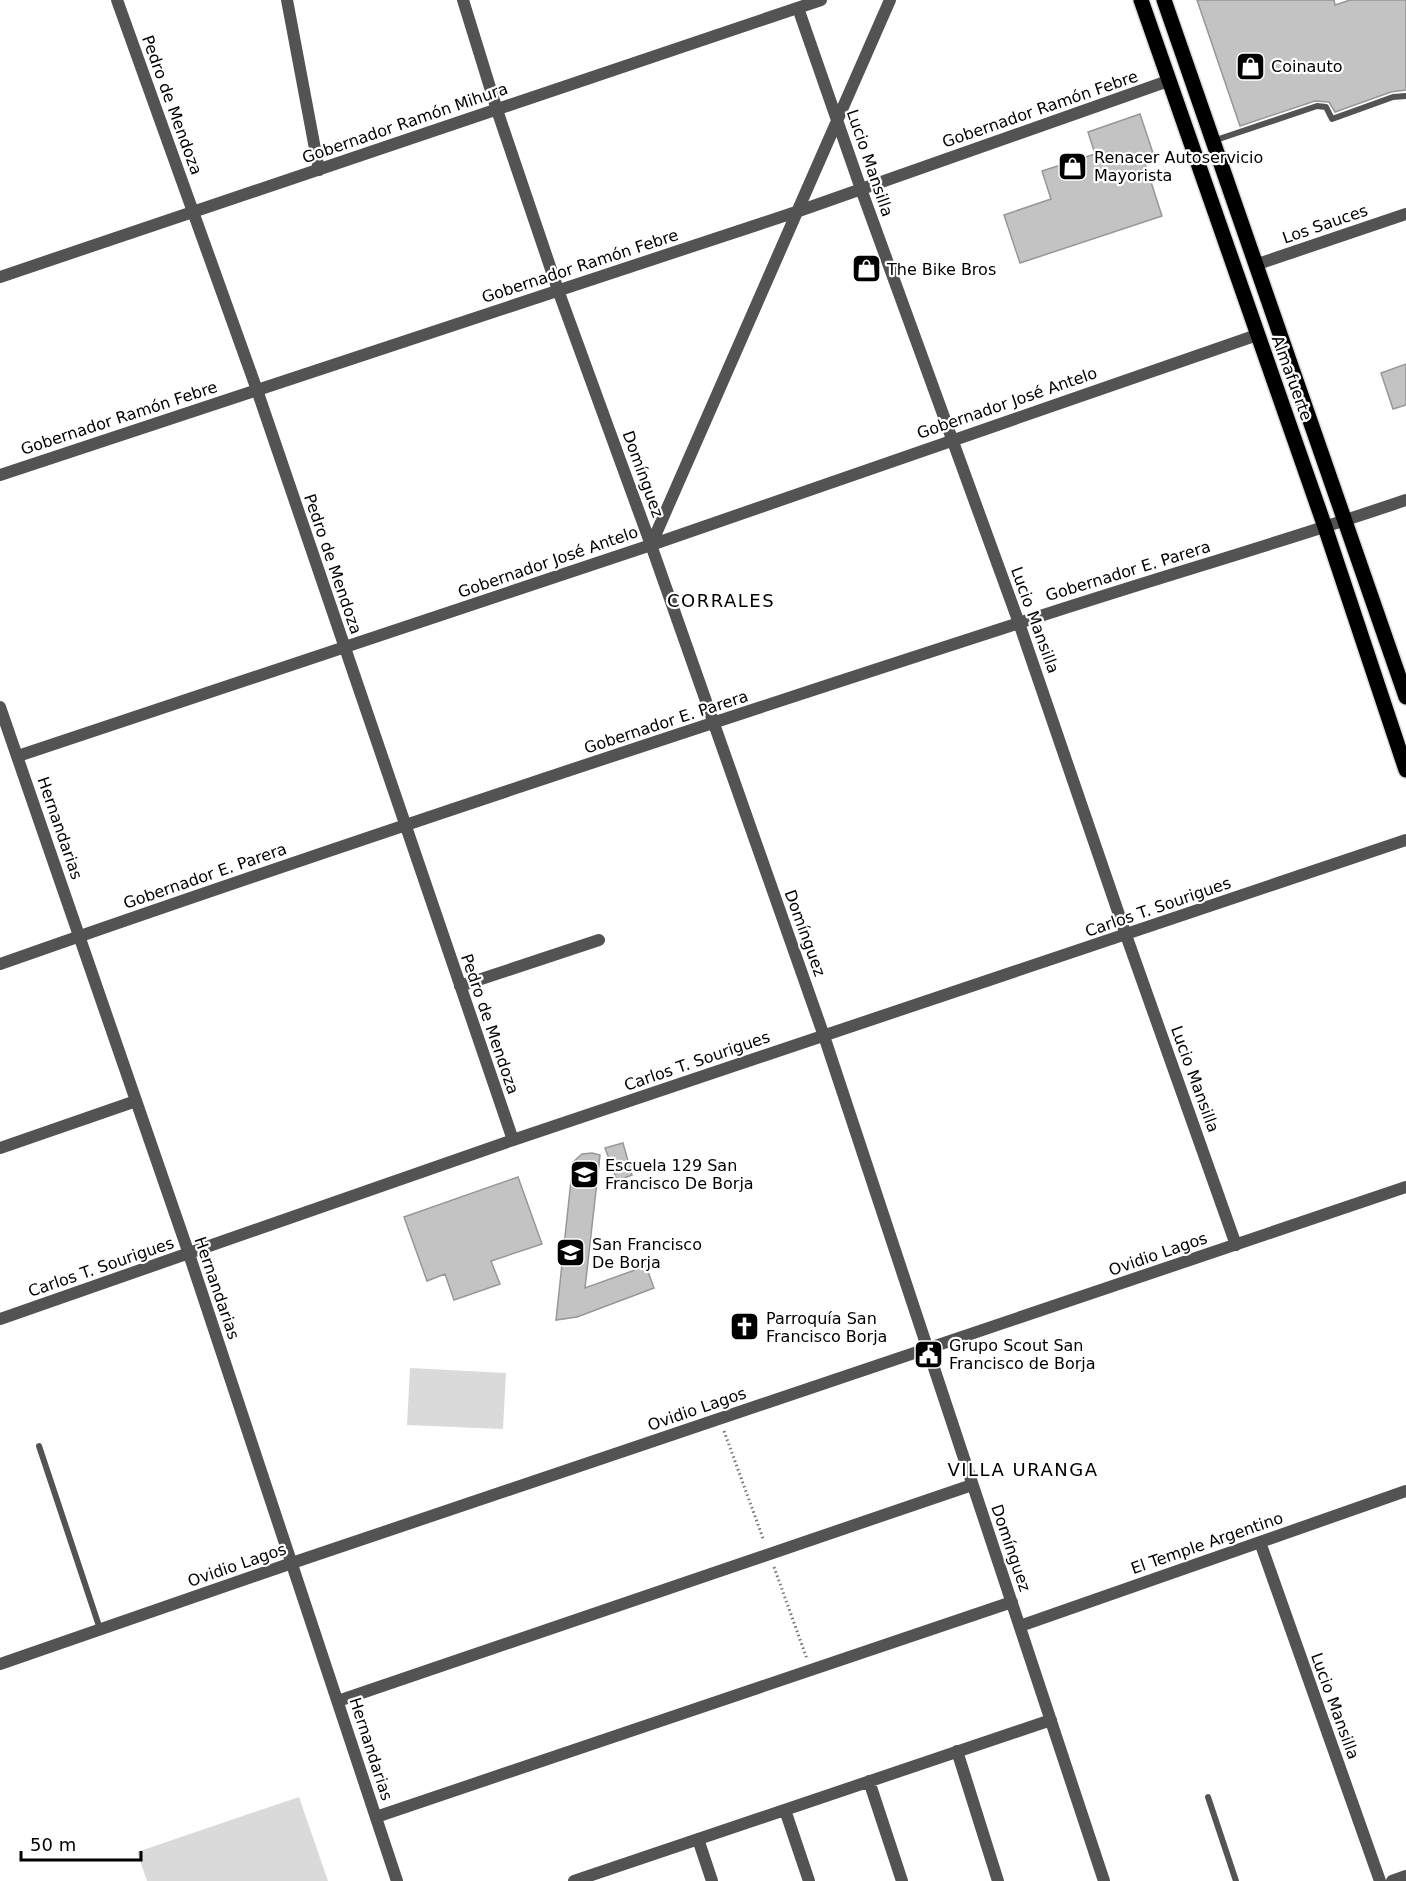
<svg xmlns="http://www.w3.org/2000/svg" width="1406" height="1881" viewBox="0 0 1406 1881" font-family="'DejaVu Sans',sans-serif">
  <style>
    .green { fill: #dadada }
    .building { fill: #c3c3c3; stroke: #979797; stroke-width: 1.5 }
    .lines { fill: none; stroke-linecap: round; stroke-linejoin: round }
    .primary-casing { stroke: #dbdbdb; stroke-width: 18 }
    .path { stroke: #757575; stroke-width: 3; stroke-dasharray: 1.5 3; stroke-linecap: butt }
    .service { stroke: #535353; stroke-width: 6 }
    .minor { stroke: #535353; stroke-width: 12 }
    .tertiary { stroke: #535353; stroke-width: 12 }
    .primary { stroke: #000; stroke-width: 15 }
    .labels { text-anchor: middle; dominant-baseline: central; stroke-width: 4.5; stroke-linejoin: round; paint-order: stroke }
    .poi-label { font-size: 16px; fill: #000; stroke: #fff; text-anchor: start }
    .street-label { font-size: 16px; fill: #000; stroke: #fff }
    .neighbourhood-label { font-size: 18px; letter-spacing: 1.5px; fill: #000; stroke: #fff }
  </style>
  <rect width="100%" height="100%" fill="#fff"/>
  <path class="green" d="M410,1368L506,1373L503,1429L407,1425Z
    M299,1797L328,1881H147L137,1852Z"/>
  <path class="building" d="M1197,0H1334L1335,5L1350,0H1406V90L1391,92L1335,112L1329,102L1315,101L1240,126Z
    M1140,114L1153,153L1143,157L1162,216L1020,263L1004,215L1051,199L1042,171L1095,154L1088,132Z
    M1406,364V405L1393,409L1381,373Z
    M623,1143L632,1175L617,1181L605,1148Z
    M592,1153L600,1155L585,1288L646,1266L654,1288L577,1317L556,1320L573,1162L582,1154Z
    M518,1177L542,1244L491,1261L500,1284L454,1300L445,1274L427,1281L404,1217Z"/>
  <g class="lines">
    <defs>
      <path id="primary" d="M1141,0L1325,527L1406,770
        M1164,0L1406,697"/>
    </defs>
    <use href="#primary" class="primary-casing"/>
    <path class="path" d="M724,1431L764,1541
      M774,1567L807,1659"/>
    <path class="service" d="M1213,141L1317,106L1326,107L1332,119L1393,97L1406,96
      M39,1446L100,1629
      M1208,1797L1236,1881"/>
    <path class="minor" d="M117,0L257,390L513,1140
      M287,0L319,170
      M463,0L497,110L558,290L651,545L824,1036L1104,1881
      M798,8L861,189L1019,623L1126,935L1236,1245
      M1255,265L1406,214
      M0,277L821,0
      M0,475L799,211L1168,81
      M651,545L890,0
      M18,756L651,545L1257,335
      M0,964C337,846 676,734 1016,624C1146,581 1277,544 1406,500
      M460,986L599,940
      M0,1148L136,1101
      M0,1319L513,1140L1406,840
      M1260,1542L1380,1881
      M1020,1626L1406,1491
      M0,1664L292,1563L1406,1187
      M338,1701L972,1485
      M957,1751L998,1881
      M869,1781L902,1881
      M785,1810L809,1881
      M376,1817L1012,1602
      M698,1839L712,1881
      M574,1881L1051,1720
      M1392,1881L1406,1876"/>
    <path class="tertiary" d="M0,707L189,1254L397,1881"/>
    <use href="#primary" class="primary"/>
  </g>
  <defs>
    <symbol id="shop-square" viewBox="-11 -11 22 22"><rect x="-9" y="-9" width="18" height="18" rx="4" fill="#000" stroke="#fff"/><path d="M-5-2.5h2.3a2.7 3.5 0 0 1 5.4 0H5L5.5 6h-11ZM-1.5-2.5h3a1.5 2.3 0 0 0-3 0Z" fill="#fff"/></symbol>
    <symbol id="school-square" viewBox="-11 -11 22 22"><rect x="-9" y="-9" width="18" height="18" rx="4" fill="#000" stroke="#fff"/><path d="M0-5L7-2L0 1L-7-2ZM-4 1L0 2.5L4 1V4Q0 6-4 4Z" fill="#fff"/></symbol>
    <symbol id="church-square" viewBox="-11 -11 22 22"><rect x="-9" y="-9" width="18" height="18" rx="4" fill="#000" stroke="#fff"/><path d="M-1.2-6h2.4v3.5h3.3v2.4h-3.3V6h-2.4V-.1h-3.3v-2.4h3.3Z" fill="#fff"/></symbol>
    <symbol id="civic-square" viewBox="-11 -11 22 22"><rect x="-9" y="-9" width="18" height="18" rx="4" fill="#000" stroke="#fff"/><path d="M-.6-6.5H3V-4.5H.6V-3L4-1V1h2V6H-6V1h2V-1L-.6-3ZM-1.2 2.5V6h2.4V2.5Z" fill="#fff"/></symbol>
  </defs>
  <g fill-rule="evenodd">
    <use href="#shop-square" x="1234" y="50" width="33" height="33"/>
    <use href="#shop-square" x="1056" y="150" width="33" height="33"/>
    <use href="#shop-square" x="850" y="252" width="33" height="33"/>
    <use href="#school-square" x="568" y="1158" width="33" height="33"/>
    <use href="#school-square" x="554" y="1236" width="33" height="33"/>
    <use href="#church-square" x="728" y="1310" width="33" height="33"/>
    <use href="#civic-square" x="912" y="1338" width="33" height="33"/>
  </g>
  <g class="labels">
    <g class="poi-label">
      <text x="1271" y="66">Coinauto</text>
      <text x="1094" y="157">Renacer Autoservicio<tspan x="1094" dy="18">Mayorista</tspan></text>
      <text x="887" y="269">The Bike Bros</text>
      <text x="605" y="1165">Escuela 129 San<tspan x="605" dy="18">Francisco De Borja</tspan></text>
      <text x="592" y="1244">San Francisco<tspan x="592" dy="18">De Borja</tspan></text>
      <text x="766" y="1318">Parroquía San<tspan x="766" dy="18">Francisco Borja</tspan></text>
      <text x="949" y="1345">Grupo Scout San<tspan x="949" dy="18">Francisco de Borja</tspan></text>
    </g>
    <g class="street-label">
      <text transform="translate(172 105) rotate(70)">Pedro de Mendoza</text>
      <text transform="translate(1040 109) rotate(-19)">Gobernador Ramón Febre</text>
      <text transform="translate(405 123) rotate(-19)">Gobernador Ramón Mihura</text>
      <text transform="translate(870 163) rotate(71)">Lucio Mansilla</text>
      <text transform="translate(1325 224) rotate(-19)">Los Sauces</text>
      <text transform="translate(580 266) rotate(-18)">Gobernador Ramón Febre</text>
      <text transform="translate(1292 378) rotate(70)">Almafuerte</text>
      <text transform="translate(1007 403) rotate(-19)">Gobernador José Antelo</text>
      <text transform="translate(119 418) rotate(-18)">Gobernador Ramón Febre</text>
      <text transform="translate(643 474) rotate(70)">Domínguez</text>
      <text transform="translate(548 562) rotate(-19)">Gobernador José Antelo</text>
      <text transform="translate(333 564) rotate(71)">Pedro de Mendoza</text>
      <text transform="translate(1128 571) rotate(-17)">Gobernador E. Parera</text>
      <text transform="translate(1035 620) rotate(70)">Lucio Mansilla</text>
      <text transform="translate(666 722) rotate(-18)">Gobernador E. Parera</text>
      <text transform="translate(60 828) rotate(71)">Hernandarias</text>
      <text transform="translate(205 876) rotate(-19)">Gobernador E. Parera</text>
      <text transform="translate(1158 907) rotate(-19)">Carlos T. Sourigues</text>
      <text transform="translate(805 933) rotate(70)">Domínguez</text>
      <text transform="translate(490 1024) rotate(71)">Pedro de Mendoza</text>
      <text transform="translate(697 1061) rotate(-19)">Carlos T. Sourigues</text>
      <text transform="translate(1195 1079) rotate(70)">Lucio Mansilla</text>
      <text transform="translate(1158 1254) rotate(-19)">Ovidio Lagos</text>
      <text transform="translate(101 1267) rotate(-19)">Carlos T. Sourigues</text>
      <text transform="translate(217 1288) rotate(71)">Hernandarias</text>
      <text transform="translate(697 1409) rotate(-19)">Ovidio Lagos</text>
      <text transform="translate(1207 1543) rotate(-19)">El Temple Argentino</text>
      <text transform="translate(1011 1548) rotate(71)">Domínguez</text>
      <text transform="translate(237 1565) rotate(-19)">Ovidio Lagos</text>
      <text transform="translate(1335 1706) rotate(70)">Lucio Mansilla</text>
      <text transform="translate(371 1749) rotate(72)">Hernandarias</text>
    </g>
    <g class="neighbourhood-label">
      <text x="721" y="600">CORRALES</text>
      <text x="1023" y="1469">VILLA URANGA</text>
    </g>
  </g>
  <path d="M21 1851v9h120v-9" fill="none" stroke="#000000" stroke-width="3"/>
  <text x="30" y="1851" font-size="18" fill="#000000" stroke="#ffffff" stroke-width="4.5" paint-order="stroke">50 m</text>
</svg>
